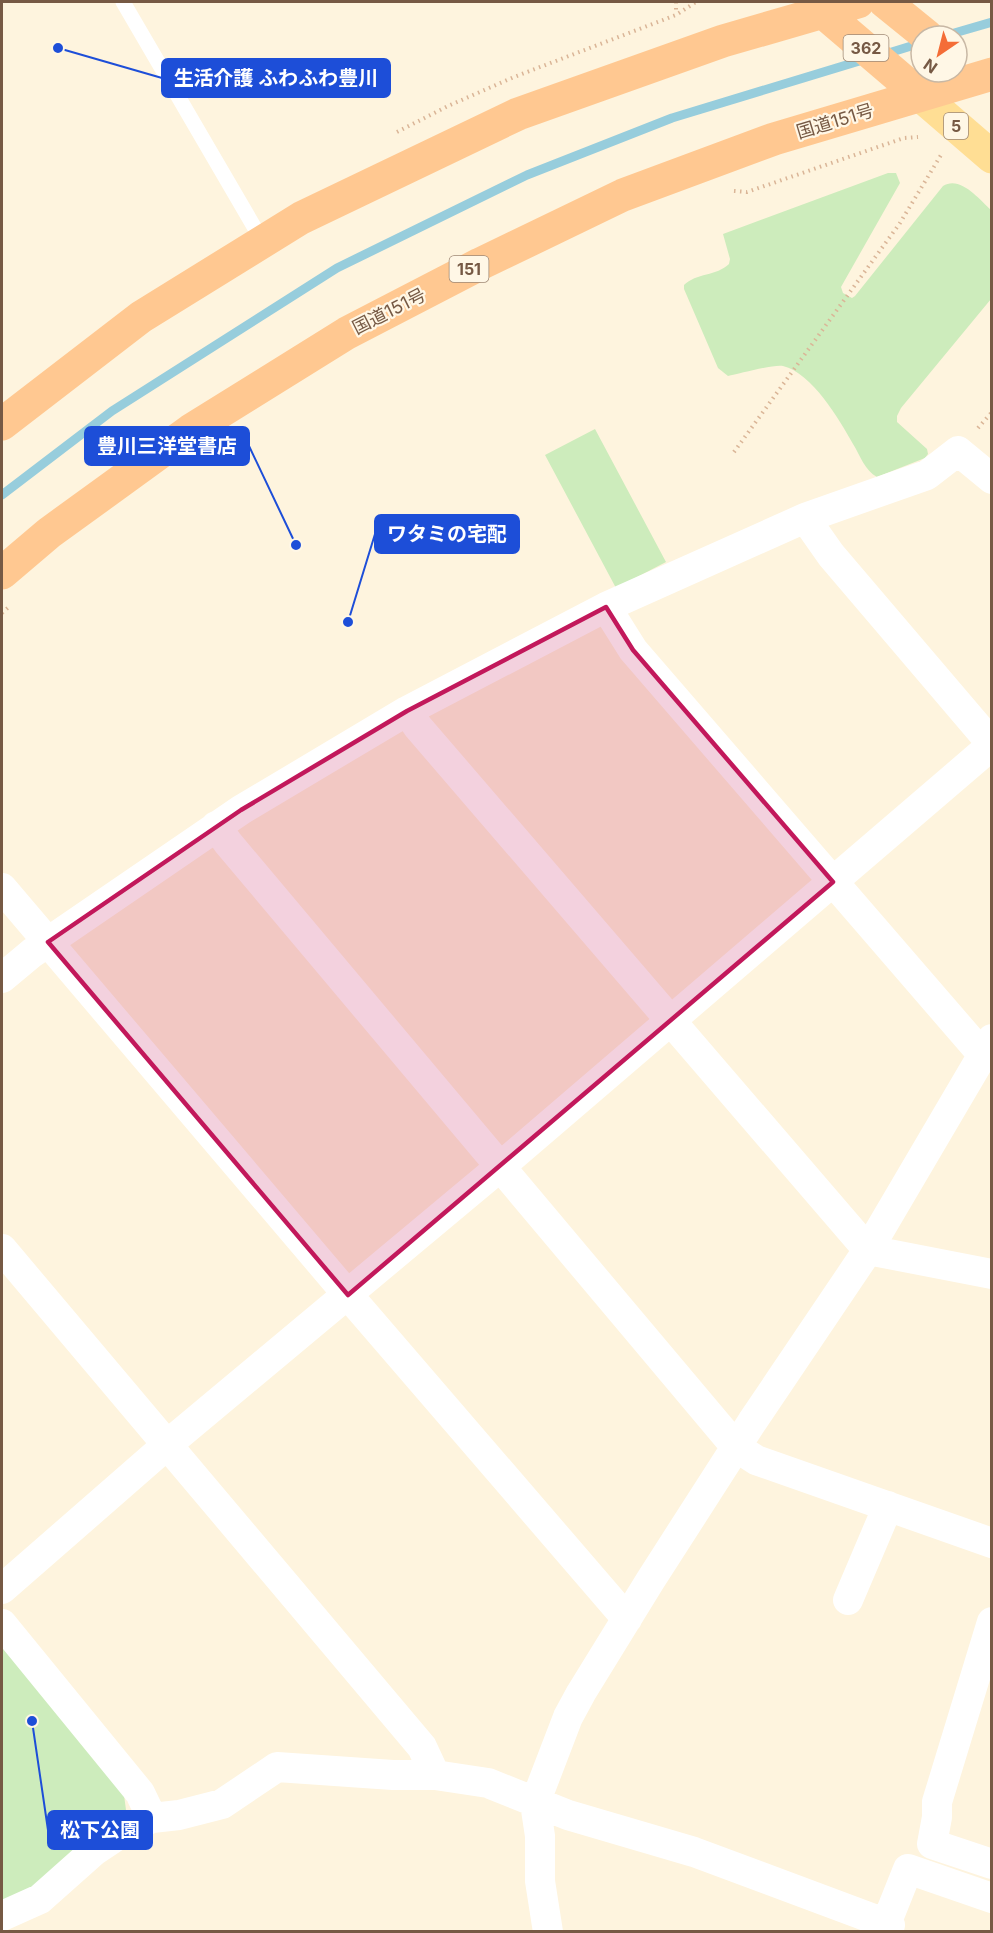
<svg xmlns="http://www.w3.org/2000/svg" width="993" height="1933" viewBox="0 0 993 1933" font-family="Inter,'Noto Sans JP',sans-serif">
  <style>
    .green { fill: #cdecbc }
    .lines { fill: none; stroke-linecap: round; stroke-linejoin: round }
    .stream { stroke: #97cddc; stroke-width: 9 }
    .path { stroke: #dab597; stroke-width: 4; stroke-dasharray: 1.5 4.5; stroke-linecap: butt }
    .service { stroke: #fff; stroke-width: 15 }
    .minor { stroke: #fff; stroke-width: 30 }
    .primary { stroke: #ffde94; stroke-width: 33 }
    .trunk { stroke: #ffc891; stroke-width: 33 }
    .marked { fill: #c2185b; fill-opacity: 0.2; stroke: #c2185b; stroke-width: 4.5; stroke-linejoin: round }
    .labels { text-anchor: middle; dominant-baseline: central; stroke-width: 4.5; stroke-linejoin: round; paint-order: stroke }
    .shield { fill: #fff7e6; stroke: #9f8875; stroke-width: 1.5 }
    .shield-label { font-size: 16px; font-weight: bold; fill: #765944 }
    .street-label { font-size: 18px; fill: #765944; stroke: #fff7e6 }
    .leader { fill: none; stroke: #1d4ed8; stroke-width: 2 }
    .callout-dot { fill: #1d4ed8; stroke: #fff7e6; stroke-width: 2 }
    .callout { fill: #1d4ed8; stroke: #1d4ed8; stroke-width: 2 }
    .callout-label { font-size: 20px; text-anchor: middle; font-weight: bold; fill: #fff }
  </style>
  <rect width="100%" height="100%" fill="#fef4de"/>
  <path class="green" d="M888,173H896L900,183L841,287L843,293L852,298L855,296L943,186C960,175 979,199 991,210V299L901,408L897,416V422L927,449L928,454L925,458L877,477C865,471 860,455 853,444C839,419 812,373 783,366C774,364 739,374 728,376L718,368L684,289V285C696,273 717,276 729,264L730,259L723,234Z
    M595,429L666,562L616,588L545,455Z
    M2,1646L124,1795L126,1810L62,1860L35,1888L2,1901Z"/>
  <g class="lines">
    <path class="stream" d="M944,36L992,22
      M882,55L921,43
      M2,495L112,411L337,268L527,175L672,118L866,59"/>
    <path class="path" d="M676,2V14
      M397,132L448,106L514,77L676,15L696,2
      M734,191L747,192L904,138L918,137
      M978,428L992,412
      M734,452L900,223L941,155
      M2,613L10,606"/>
    <path class="service" d="M123,2L263,242"/>
    <path class="minor" d="M805,518L831,555L992,744
      M606,607L633,650L982,1054
      M407,711L418,727L868,1250L992,1274
      M216,826L228,843L736,1447L756,1460L992,1543
      M2,888L348,1295L627,1619
      M2,978L32,953L241,810L407,711L606,607L805,518L927,475L958,451L992,479
      M2,1249L422,1747L435,1775
      M2,1589L168,1444L501,1166L992,745
      M848,1600L888,1506
      M992,1622L937,1802V1817L932,1844L992,1864
      M2,1624L140,1793L152,1818
      M2,1916L40,1899L94,1851L130,1827L152,1818L179,1815L222,1804L277,1767L393,1775H435L488,1783L568,1815L694,1852L890,1925L888,1932
      M886,1924L908,1869L992,1898
      M548,1932L540,1881V1836L535,1803L568,1717L581,1693L650,1581L752,1422L868,1250L992,1039"/>
    <path class="primary" d="M920,95L992,157"/>
    <path class="trunk" d="M811,2L920,95
      M885,2L927,36
      M2,424L141,317L301,218L518,114L723,41L858,2
      M2,573L49,533L191,430L347,333L480,264L623,195L774,139L992,74"/>
  </g>
  <path class="marked" d="M606,607L633,650L833,882L348,1295L48,942L241,810L407,711Z"/>
  <g class="labels">
    <g class="shield">
      <rect x="843.5" y="35" width="45" height="26" rx="4.5"/>
      <rect x="944" y="113" width="24" height="26" rx="4.5"/>
      <rect x="449.5" y="256" width="39" height="26" rx="4.5"/>
    </g>
    <g class="shield-label">
      <text x="866" y="48">362</text>
      <text x="956" y="126">5</text>
      <text x="469" y="269">151</text>
    </g>
    <g class="street-label">
      <text transform="translate(835 121) rotate(-17)">国道151号</text>
      <text transform="translate(389 311) rotate(-27)">国道151号</text>
    </g>
  </g>
  <path class="leader" d="M58 48L162 78M296 545L249 446M348 622L375 534M32 1721L48 1830"/>
  <g class="callout-dot">
    <circle cx="58" cy="48" r="6"/>
    <circle cx="296" cy="545" r="6"/>
    <circle cx="348" cy="622" r="6"/>
    <circle cx="32" cy="1721" r="6"/>
  </g>
  <g class="callout">
    <rect x="162" y="59" width="228" height="38" rx="6"/>
    <rect x="85" y="427" width="164" height="38" rx="6"/>
    <rect x="375" y="515" width="144" height="38" rx="6"/>
    <rect x="48" y="1811" width="104" height="38" rx="6"/>
  </g>
  <g class="callout-label">
    <text x="276" y="85">生活介護 ふわふわ豊川</text>
    <text x="167" y="453">豊川三洋堂書店</text>
    <text x="447" y="541">ワタミの宅配</text>
    <text x="100" y="1837">松下公園</text>
  </g>
  <rect width="993" height="1933" fill="none" stroke="#765944" stroke-width="6"/>
  <g transform="translate(939 54) rotate(215)"><circle r="28" fill="#fff7e6" stroke="#c8b8a5" stroke-width="1.5"/>
  <path d="M0-4.5L10 22L0 15L-10 22Z" fill="#f46d37"/>
  <text y="-9" font-size="16" font-weight="bold" text-anchor="middle" fill="#765944">N</text>
  </g>
</svg>
